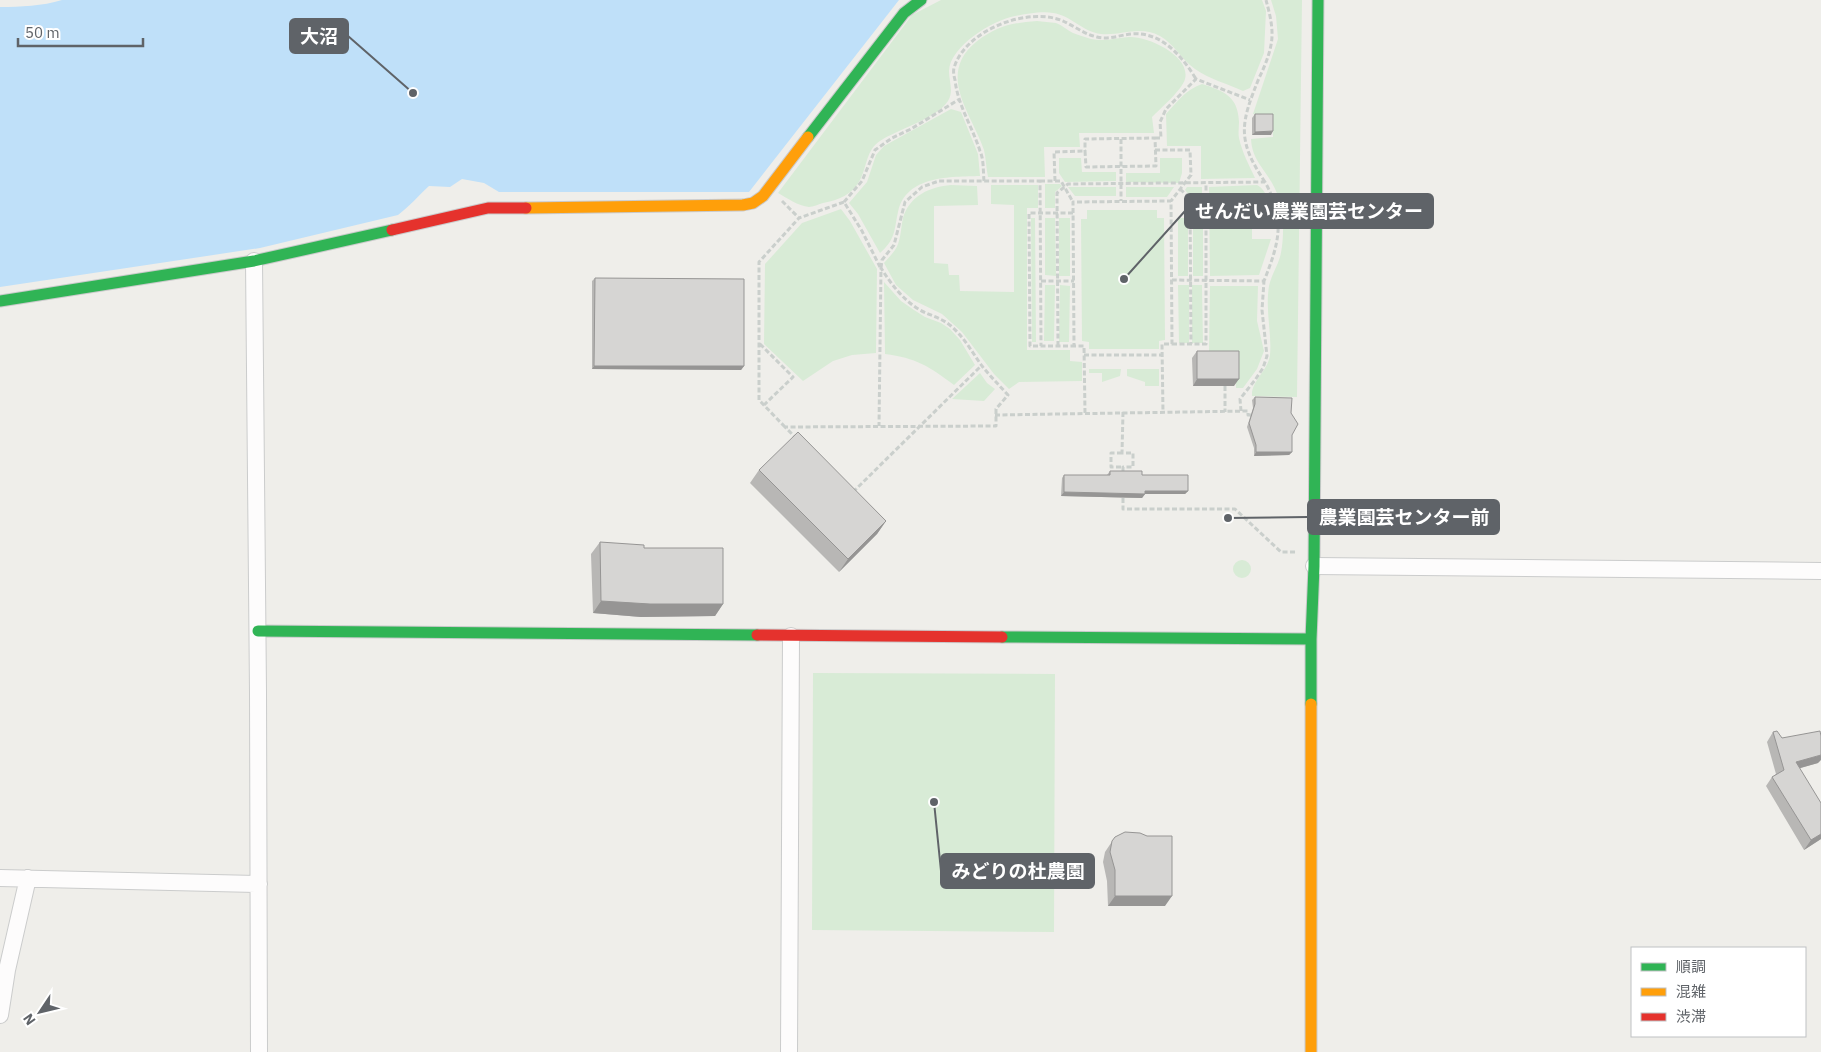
<svg xmlns="http://www.w3.org/2000/svg" width="1821" height="1052" viewBox="0 0 1821 1052" font-family="'IBM Plex Sans','Noto Sans JP',sans-serif">
  <style>
    .green { fill: #d8ebd6 }
    .water { fill: #bfe0f9 }
    .lines { fill: none; stroke-linecap: round; stroke-linejoin: round }
    .street-casing { stroke: #cbcccc; stroke-width: 18 }
    .fast-casing { stroke: #cacacb; stroke-width: 13 }
    .slow-casing { stroke: #cacacb; stroke-width: 13 }
    .jam-casing { stroke: #cacacb; stroke-width: 13 }
    .path { stroke: #cacfcc; stroke-width: 3; stroke-dasharray: 5 2.5; stroke-linecap: butt }
    .street { stroke: #fdfcfc; stroke-width: 16 }
    .fast { stroke: #30b455; stroke-width: 11 }
    .slow { stroke: #ff9f0a; stroke-width: 11 }
    .jam { stroke: #e5322d; stroke-width: 11 }
    .wall { fill: #b8b7b5 }
    .shaded-wall { fill: #969594 }
    .building { fill: #d6d5d3; stroke: #969594 }
    .leader { fill: none; stroke: #5f6368; stroke-width: 2 }
    .callout-dot { fill: #5f6368; stroke: #fff; stroke-width: 2 }
    .callout { fill: #5f6368; stroke: #5f6368; stroke-width: 2 }
    .callout-label { font-size: 19px; text-anchor: middle; font-weight: bold; fill: #fff }
  </style>
  <rect width="100%" height="100%" fill="#efeeea"/>
  <path class="green" d="M941,0H1262L1266,11L1264,53L1250,88L1243,91C1228,84 1209,79 1195,69C1182,60 1174,44 1160,36C1139,25 1122,36 1101,34C1083,32 1070,15 1053,13C1042,11 1026,14 1015,16C993,20 950,46 949,71C949,82 954,91 948,101C936,119 898,129 880,141C866,150 867,167 860,180C852,195 839,200 823,203C819,204 813,207 809,207C798,206 787,198 778,193L912,15Z
    M1271,0H1302L1297,397L1252,396C1251,381 1268,371 1270,355C1272,332 1265,311 1269,286C1271,276 1277,267 1280,257C1282,250 1283,239 1283,231C1284,214 1280,197 1272,183C1263,167 1252,159 1251,139L1273,137L1272,114H1253L1278,39L1276,16Z
    M1037,21C1043,22 1050,22 1056,23C1062,25 1067,30 1073,33C1078,35 1085,37 1091,39C1104,42 1116,38 1129,37C1148,36 1191,56 1185,79C1182,90 1160,109 1152,117L1154,133H1079L1080,147H1044L1045,177H988C986,168 986,158 984,150C972,114 936,75 976,42C997,26 1011,23 1037,21Z
    M1202,84C1224,91 1238,96 1239,122C1239,127 1238,133 1239,138C1242,152 1249,165 1255,178L1201,179V146H1167L1166,114C1178,101 1185,90 1202,84Z
    M951,109L961,112L978,154L980,176C951,177 906,175 898,212C894,230 896,239 880,253L858,214L849,203L867,182L876,155L884,146Z
    M1059,158H1081L1082,172H1116V181L1065,182L1059,173Z
    M1160,158H1182V173L1179,183L1126,182V173H1160Z
    M1045,184H1060L1062,186L1055,192V208H1045Z
    M951,185L977,186L978,205L934,206V263L948,264L949,275H959L960,291L1014,292V205L991,204V185H1038V208H1027V350H1070V361L1082,362V381L1019,382L1009,389L994,374L962,332L942,314L913,300L896,285L884,263C889,257 895,252 898,244C901,236 901,227 903,218C910,195 930,187 951,185Z
    M1257,185C1269,190 1273,217 1272,228H1252V239H1271L1259,275L1210,276L1209,187Z
    M1068,187H1116V196H1075Z
    M1126,187H1174L1167,197H1126Z
    M1187,187H1202V209H1192L1191,197L1185,190Z
    M841,209L850,221L877,269L876,353L852,355L833,361L803,381L764,344L765,264L802,223Z
    M1087,210H1157V218H1164L1165,340L1159,341V349H1089V342L1082,341L1081,219H1087Z
    M1031,218H1035L1036,342H1032Z
    M1045,218H1055L1056,276L1045,275Z
    M1059,218H1070V276H1059Z
    M1178,218H1188V276H1178Z
    M1193,218H1203V276H1193Z
    M884,282L901,301L914,310L925,317L941,323L950,329L960,340L975,365L954,385C929,366 916,358 885,354Z
    M1045,285H1055L1054,341H1044Z
    M1060,285L1070,286L1069,342H1059Z
    M1189,285V343H1179L1178,285Z
    M1192,285H1202L1203,343H1192Z
    M1210,286H1258L1257,321L1264,351L1257,369L1243,388H1236V352L1209,351Z
    M1089,369H1121L1120,376L1102,382V373H1089Z
    M1127,369H1159V386H1145V382L1127,376Z
    M980,373L987,383L995,389L984,401L952,399Z
    M1233 569a9 9 0 1 1 18 0a9 9 0 1 1-18 0Z
    M813,673L1055,674L1054,932L812,930Z"/>
  <path class="water" d="M62,0H899L749,192H499L484,183L462,179L450,187L429,186C418,196 410,206 398,215L260,248L0,287V7C21,7 42,6 62,0Z"/>
  <g class="lines">
    <defs>
      <path id="street" d="M254,261L258,692L259,1052
        M1314,566L1821,571
        M0,878L259,884
        M0,1015L7,970L28,878
        M789,1052L791,636"/>
      <path id="fast" d="M808,137L904,13L921,0
        M0,301L254,261L392,230
        M258,631L757,635
        M1002,637L1311,639
        M1311,704V639L1314,566L1318,0"/>
      <path id="slow" d="M526,208L743,205L753,203L763,196L808,137
        M1311,704V1052"/>
      <path id="jam" d="M392,230L488,208H526
        M757,635L1002,637"/>
    </defs>
    <use href="#street" class="street-casing"/>
    <use href="#fast" class="fast-casing"/>
    <use href="#slow" class="slow-casing"/>
    <use href="#jam" class="jam-casing"/>
    <path class="path" d="M1155,138H1161L1160,122L1166,109L1196,79L1250,100
      M1121,139V201
      M1155,150H1190L1191,175L1171,201
      M984,181C983,171 984,160 980,151C972,126 958,106 955,80C954,76 953,72 954,68C965,30 1028,6 1063,21C1074,26 1084,34 1097,37C1109,40 1120,35 1131,34C1161,31 1182,56 1196,79
      M1040,181H1061L1073,202
      M1055,181L1054,152L1085,151L1086,167L1156,166L1155,138L1085,139V151
      M1265,182C1236,139 1241,123 1259,78C1264,68 1269,56 1271,45C1274,30 1270,15 1266,0
      M1180,189L1190,198L1191,344
      M782,201L799,218
      M844,202L862,181L875,150L892,138L911,129L958,100
      M1073,213H1029L1030,346H1074
      M881,268L882,260L894,245L905,202L922,187L939,181H1040L1041,346
      M1041,281H1074
      M760,344L793,377L764,405
      M1172,344H1206V184
      M1058,346L1057,193L1068,184L1265,182C1286,220 1279,243 1264,281L1172,280
      M1084,355H1162
      M1225,386V412
      M1241,411L1240,399L1255,380L1263,368L1267,356L1262,310L1264,281
      M1123,412L1122,453H1133V467H1123V474
      M1085,413L1084,346H1074L1073,202L1171,201L1172,344H1162L1163,412
      M995,415L1248,411V415H1251
      M785,427L759,400V262L799,218L844,202L862,231L880,267
      M797,439L785,427L996,426V409L1008,395C999,385 990,376 982,366C972,352 964,337 951,326C942,318 931,316 920,310C903,300 891,284 881,268L879,426
      M1122,453H1111V467H1123
      M853,492L982,365
      M1123,498V509H1235L1281,552H1297"/>
    <use href="#street" class="street"/>
    <use href="#fast" class="fast"/>
    <use href="#slow" class="slow"/>
    <use href="#jam" class="jam"/>
  </g>
  <path class="wall" d="M1255,114L1271,135H1252V118Z
    M595,278L744,366L741,370L592,369V281Z
    M1197,351L1234,386H1193L1192,358Z
    M1255,397L1291,413L1292,452L1289,455L1254,456V448L1247,427L1253,408L1252,400Z
    M759,470L886,521L877,534L839,572L750,483Z
    M1110,471L1142,475L1188,491L1185,494H1145L1142,498L1061,496L1062,478L1064,475H1107Z
    M600,542L644,548L723,604L715,616L641,617L593,613L591,554Z
    M1773,732L1818,763L1800,768L1821,839L1804,850L1766,786L1772,777L1776,774L1767,742Z
    M1115,837L1165,906H1108L1107,881L1103,862L1105,852Z"/>
  <path class="shaded-wall" d="M1273,131L1271,135H1252L1255,132Z
    M594,366H744L741,370L592,369Z
    M1197,379H1239L1234,386H1193Z
    M1256,452H1292L1289,455L1254,456Z
    M1145,491H1188L1185,494H1142Z
    M1064,492L1145,494L1142,498L1061,496Z
    M886,521L877,534L839,572L848,559Z
    M601,601L723,604L715,616L641,617L593,613Z
    M1821,755V760L1818,763L1790,771L1796,762Z
    M1821,834V839L1804,850L1811,840Z
    M1115,896H1172L1165,906H1108Z"/>
  <path class="building" d="M1255,114H1273V131L1255,132Z
    M595,278L744,279V366H594Z
    M1197,351H1239V379H1197Z
    M1255,397L1292,398L1291,413L1298,424L1292,435V452H1256V445L1249,423L1255,404Z
    M798,432L886,521L848,559L759,470Z
    M1110,471H1142V475H1188V491H1145V494L1064,492V475H1110Z
    M600,542L644,545V548H723V604H650L601,601Z
    M1777,731L1782,738L1820,731L1821,736V755L1796,762L1821,803V834L1811,840L1772,777L1784,770L1773,732Z
    M1125,832L1140,833L1147,836H1172V896H1115V870L1110,852L1112,841L1115,837Z"/>
  <path class="leader" d="M413 93L348 36M1124 279L1185 211M1228 518L1308 517M934 802L941 871"/>
  <g class="callout-dot">
    <circle cx="413" cy="93" r="5"/>
    <circle cx="1124" cy="279" r="5"/>
    <circle cx="1228" cy="518" r="5"/>
    <circle cx="934" cy="802" r="5"/>
  </g>
  <g class="callout">
    <rect x="290" y="19" width="58" height="34" rx="5"/>
    <rect x="1185" y="194" width="248" height="34" rx="5"/>
    <rect x="1308" y="500" width="191" height="34" rx="5"/>
    <rect x="941" y="854" width="153" height="34" rx="5"/>
  </g>
  <g class="callout-label">
    <text x="319" y="43">大沼</text>
    <text x="1309" y="218">せんだい農業園芸センター</text>
    <text x="1404" y="524">農業園芸センター前</text>
    <text x="1018" y="878">みどりの杜農園</text>
  </g>
  <rect x="1631" y="947" width="175" height="90" fill="#ffffff" stroke="#bfc1c3"/>
  <rect x="1641" y="963" width="25" height="8" fill="#30b455" stroke="#bfc1c3"/>
  <text x="1676" y="972" font-size="15" fill="#5f6368">順調</text>
  <rect x="1641" y="988" width="25" height="8" fill="#ff9f0a" stroke="#bfc1c3"/>
  <text x="1676" y="997" font-size="15" fill="#5f6368">混雑</text>
  <rect x="1641" y="1013" width="25" height="8" fill="#e5322d" stroke="#bfc1c3"/>
  <text x="1676" y="1022" font-size="15" fill="#5f6368">渋滞</text>
  <g transform="translate(40 1012) rotate(235)" stroke="#ffffff" stroke-width="4" paint-order="stroke">
  <path d="M0-4L9 19L0 12L-9 19Z" fill="#5f6368"/>
  <text y="-8" font-size="14" font-weight="bold" text-anchor="middle" fill="#5f6368">N</text>
  </g>
  <path d="M18 38v8h125v-8" fill="none" stroke="#5f6368" stroke-width="2.5"/>
  <text x="25" y="38" font-size="15" fill="#5f6368" stroke="#ffffff" stroke-width="4" paint-order="stroke">50 m</text>
</svg>
